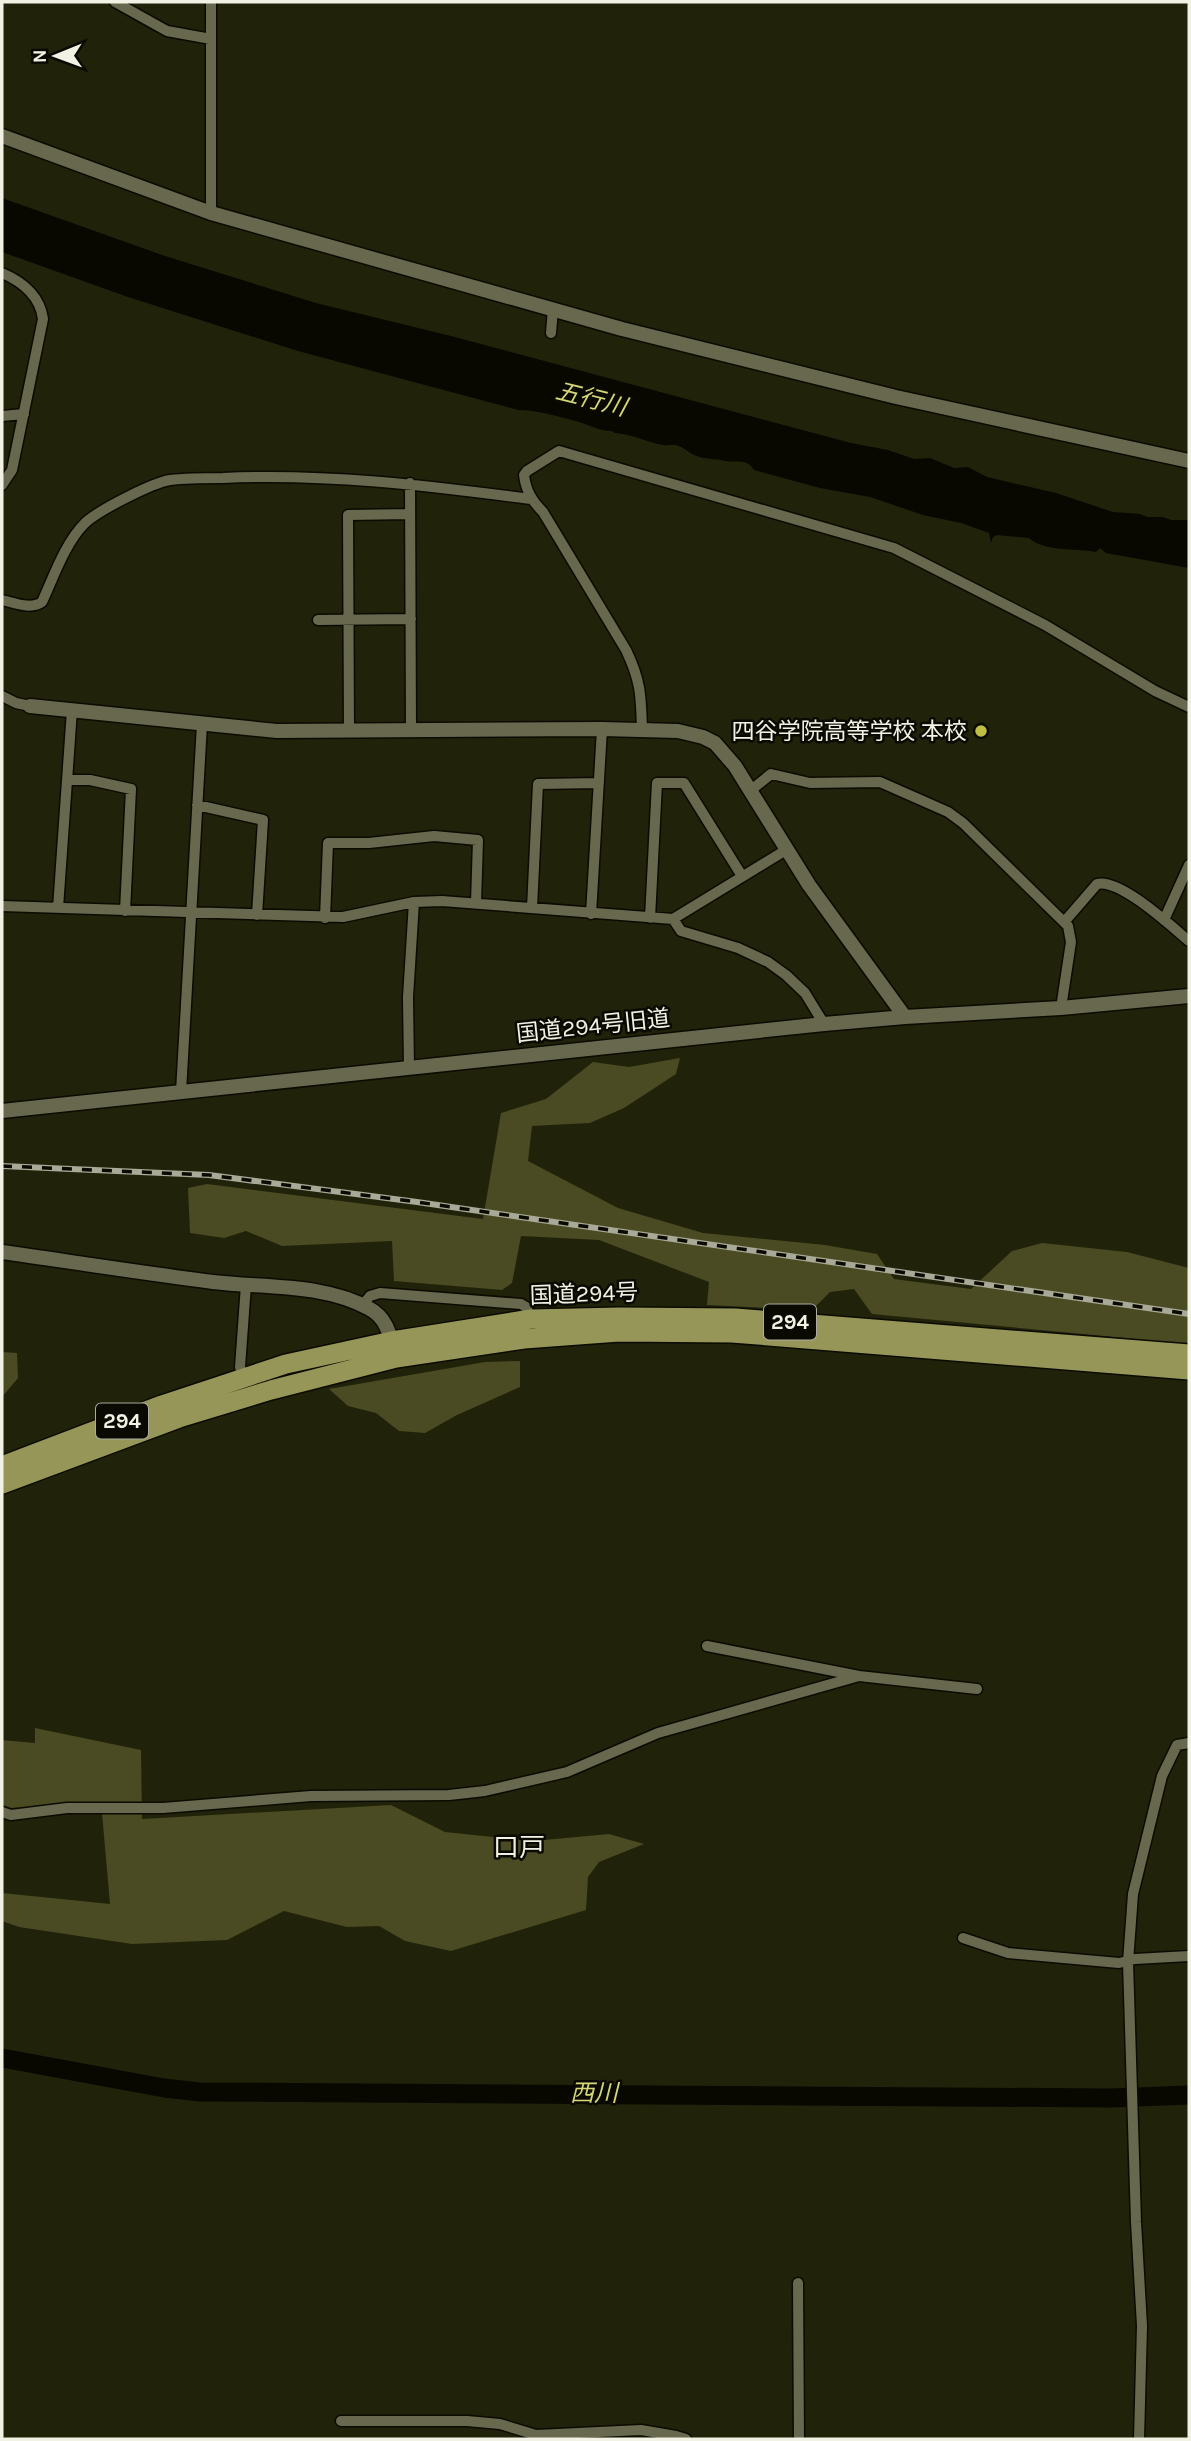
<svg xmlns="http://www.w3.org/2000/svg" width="1191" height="2441" viewBox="0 0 1191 2441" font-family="Karla,'Noto Sans JP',sans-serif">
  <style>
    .green { fill: #4a4a23 }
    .water { fill: #090800 }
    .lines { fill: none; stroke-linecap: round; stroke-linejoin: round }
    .river { stroke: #090800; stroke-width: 19 }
    .minor-casing { stroke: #0b0b00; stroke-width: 13 }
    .tertiary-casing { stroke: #0b0b00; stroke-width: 17 }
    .trunk-casing { stroke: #0b0b00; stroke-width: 22 }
    .minor { stroke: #67684e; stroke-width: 10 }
    .tertiary { stroke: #67684e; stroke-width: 14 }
    .trunk { stroke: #969659; stroke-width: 19 }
    .rail-casing { stroke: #a8a997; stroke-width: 6 }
    .rail { stroke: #0a0a03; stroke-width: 3.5; stroke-dasharray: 10; stroke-linecap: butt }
    .poi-dot { fill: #bebf42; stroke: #0a0a03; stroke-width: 2.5 }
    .labels { text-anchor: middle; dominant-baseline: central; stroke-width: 5; stroke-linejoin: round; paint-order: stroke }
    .shield { fill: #0a0a03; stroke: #acaca0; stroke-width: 2 }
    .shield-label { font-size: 21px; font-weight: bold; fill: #f1f2e3 }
    .poi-label { font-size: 23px; fill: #f1f2e3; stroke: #0a0a03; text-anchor: end }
    .street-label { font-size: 23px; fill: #f1f2e3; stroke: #0a0a03 }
    .water-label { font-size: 24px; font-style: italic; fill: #d5d677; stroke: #0a0a03 }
    .quarter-label { font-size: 26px; fill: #f1f2e3; stroke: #0a0a03 }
  </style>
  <rect width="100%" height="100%" fill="#21220a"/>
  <path class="green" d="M680,1058L676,1074L624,1108L590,1123L532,1126L528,1161L618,1208L703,1233L825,1245L877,1254L894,1279L971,1289L1012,1251L1042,1243L1127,1252L1189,1268V1344L872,1314L854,1289L830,1292L812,1310L707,1305L709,1282L599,1240L521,1236L512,1283L502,1290L394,1281L392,1241L282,1246L246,1231L224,1238L190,1233L188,1188L207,1184L483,1219L501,1113L546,1099L593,1062L629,1067Z
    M2,1352L17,1353L18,1378L2,1397Z
    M520,1361V1387L457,1415L425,1433L399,1431L376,1413L348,1406L329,1389L485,1362Z
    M35,1728L141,1750L142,1819L391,1805L445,1832L533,1841L609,1834L644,1844L599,1862L588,1877L586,1910L451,1951L405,1941L379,1926L347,1927L284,1911L227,1940L132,1944L19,1927L2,1921V1893L110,1904L101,1802L11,1808L2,1805V1740L35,1743Z"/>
  <path class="water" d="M2,198L165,256L316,303L451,336L851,443L888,450L914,459L930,458L954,468L968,467L987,477L1056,493L1113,512L1140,514L1147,517H1163L1171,520H1187L1189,521V568L1106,553L1100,548L1096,552C1075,548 1045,552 1029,538L997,535L993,537L991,543L989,533L961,523L923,515L870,497L820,488L754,470C747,458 736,463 725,461C718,459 710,459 703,458C693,456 687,450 679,446C673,443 668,446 663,445C647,442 632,434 615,433L612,431C600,431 591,426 579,422C560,417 538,410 518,410L298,351L128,297L2,252Z"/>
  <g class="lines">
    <path class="river" d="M2,2058L164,2088L200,2092L1111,2098L1189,2095"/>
    <defs>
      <path id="minor" d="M115,2L167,31L211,39
        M211,213V2
        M2,273C23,282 40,296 43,319L12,470L2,485
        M551,333L553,309
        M2,416L24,414
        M410,483L411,729
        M2,600C15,603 31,610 42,602C54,576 65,543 85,523C99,510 152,483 170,480C188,478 206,478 223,478C327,473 428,486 531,499
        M318,620L411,619
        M2,696L16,703L30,706
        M349,730L348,515L410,514
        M642,730C641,696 641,681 626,650L543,512C532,501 526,491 524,475L527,471L559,451L894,548L1045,625L1155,691L1189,707
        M67,780H90L131,789L125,911
        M750,791L771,774L810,783L880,782L948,812L963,823L1068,926L1071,942L1061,1008
        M197,805L263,820L257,915
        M2,906L343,917L414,902L442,901L673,919L786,850
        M58,908L72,710
        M532,908L538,784L599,783
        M591,914L602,729
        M325,918L328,843H369L434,836L478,840L476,903
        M650,918L657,783H684L742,876
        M673,919L681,931L738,948L768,962L786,975L805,993L824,1024
        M1164,920L1189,865
        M1065,921L1097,884C1120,878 1172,927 1189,941
        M409,1069L408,997L414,902
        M181,1092L202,724
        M363,1305L370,1296L380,1293L521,1304L526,1307L531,1319
        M243,1377L240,1367L246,1285
        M707,1646L859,1676L977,1689
        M2,1812L11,1815L67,1808H163L311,1796L449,1795L485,1791L567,1772L658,1733L859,1676
        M963,1938L1008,1953L1119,1963L1135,1959L1189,1956
        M798,2283L799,2439
        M341,2421H467L500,2424L536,2435L641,2430L676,2436L686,2439
        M1139,2439L1142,2326L1136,2222L1128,1962L1133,1894L1162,1776L1177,1745L1189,1743"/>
      <path id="tertiary" d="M2,136L211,213L622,329L896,397L1189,461
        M30,706L277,731L602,729L678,731L703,737L715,743L735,766L809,885L905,1017
        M2,1111L824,1024L905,1017L1061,1008L1189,996
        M2,1252C72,1262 143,1273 213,1282C264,1288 324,1283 370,1309C385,1317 390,1333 393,1349"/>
      <path id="trunk" d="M2,1466L162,1405L286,1364L392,1341L531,1319L620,1317L735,1318L1189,1354
        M2,1484L179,1418L271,1390L396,1358L524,1339L619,1332L732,1333L1189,1370"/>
    </defs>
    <use href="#minor" class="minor-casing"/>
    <use href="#tertiary" class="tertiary-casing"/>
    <use href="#trunk" class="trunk-casing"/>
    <use href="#minor" class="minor"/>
    <use href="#tertiary" class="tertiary"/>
    <use href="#trunk" class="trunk"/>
    <defs>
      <path id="rail" d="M2,1166L209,1175L417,1202L1189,1314"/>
    </defs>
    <use href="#rail" class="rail-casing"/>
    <use href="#rail" class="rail"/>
  </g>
  <circle class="poi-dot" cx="981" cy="731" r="7"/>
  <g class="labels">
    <g class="shield">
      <rect x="764" y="1304.5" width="52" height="35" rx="5"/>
      <rect x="96" y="1403.5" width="52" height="35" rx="5"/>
    </g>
    <g class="shield-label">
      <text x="790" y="1322">294</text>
      <text x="122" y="1421">294</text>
    </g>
    <g class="poi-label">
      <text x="967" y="731">四谷学院高等学校 本校</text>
    </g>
    <g class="street-label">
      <text transform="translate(593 1026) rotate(-6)">国道294号旧道</text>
      <text transform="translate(584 1294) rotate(-2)">国道294号</text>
    </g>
    <g class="water-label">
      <text transform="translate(591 399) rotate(14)">五行川</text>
      <text x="594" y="2093">西川</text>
    </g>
    <g class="quarter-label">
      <text x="519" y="1847">口戸</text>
    </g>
  </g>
  <rect width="1191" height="2441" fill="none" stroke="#f1f2e3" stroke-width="7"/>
  <g transform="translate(56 56) rotate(269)" stroke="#0a0a03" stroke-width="5" paint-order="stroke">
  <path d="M0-5L12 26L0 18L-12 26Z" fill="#f1f2e3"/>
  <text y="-10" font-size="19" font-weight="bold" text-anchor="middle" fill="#f1f2e3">N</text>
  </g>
</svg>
